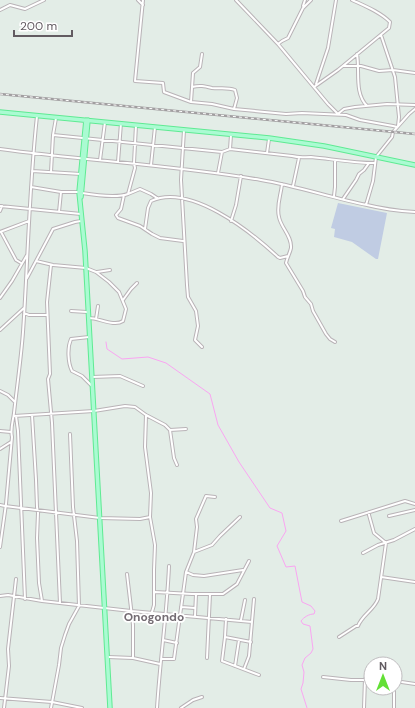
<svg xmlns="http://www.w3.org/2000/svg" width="415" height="708" viewBox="0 0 415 708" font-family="'DM Sans',sans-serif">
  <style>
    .green { fill: #c0cce3 }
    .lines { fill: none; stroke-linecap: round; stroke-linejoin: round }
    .stream { stroke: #faa5f2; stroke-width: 1 }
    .street-casing { stroke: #b9b3b7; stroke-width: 4 }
    .primary-casing { stroke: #5fea93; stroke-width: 5.5 }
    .street { stroke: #fff; stroke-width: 2 }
    .primary { stroke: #aafbd2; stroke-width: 3.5 }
    .rail-casing { stroke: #a19ea0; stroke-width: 2.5 }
    .rail { stroke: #fff; stroke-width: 1; stroke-dasharray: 3; stroke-linecap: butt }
    .labels { text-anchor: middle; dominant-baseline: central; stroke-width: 3.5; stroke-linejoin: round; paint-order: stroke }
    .quarter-label { font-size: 12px; font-weight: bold; fill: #746c73; stroke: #fff }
  </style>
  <rect width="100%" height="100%" fill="#e3ede7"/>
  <path class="green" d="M338,203L387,213L378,259H376L352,242L334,237L335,229L331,228Z"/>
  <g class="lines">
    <path class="stream" d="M106,342L107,349L122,359L148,357L166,363L210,394L218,425L239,462L270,508L282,513L286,531L277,546L286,567L295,566L302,602L311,606L315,611L314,614C309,614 304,617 301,621L303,624L310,626L313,649L311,653L305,658L302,665L304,672L303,683L301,689L307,708"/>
    <defs>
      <path id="street" d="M138,0L143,5
        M143,0L135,81L163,83L164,92L191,102L212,104L234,109L286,114L302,113L346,115L360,120L393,126L397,127
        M236,0L278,44L328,104L338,114
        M303,6L305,0
        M0,10L10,5L25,9L44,0
        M381,35L395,77L399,117L398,126
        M278,44L282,41L288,38L303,8L311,0
        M357,54C360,71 354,93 367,106
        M343,66H361L379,71L393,70L415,73
        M316,84L328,48L336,0
        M192,87C200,85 204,86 212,88C220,89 227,87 235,90L237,98L234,109
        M314,87L338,70L389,28L390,22C380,12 365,6 352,0
        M191,102L193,73L200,67L202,54
        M339,113L344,109L355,107L387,104L415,105
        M184,130L181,180L187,285L188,297L196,311L198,326L195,340L202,347
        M53,135L222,152L230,149L292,156C299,158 304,157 311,157C332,159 353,163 375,163
        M0,149C87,161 175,165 261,180C297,186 332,198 367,205C383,209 399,211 415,212
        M230,149L231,135
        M267,153L269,139
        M100,160L105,122
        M118,162L121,123
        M151,165L155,127
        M32,171L81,174
        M51,172L53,135L56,118
        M218,173L222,152
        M282,184C281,195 276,206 279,217C281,228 292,236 291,248C290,253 287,258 286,263L303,291L305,297L311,304L313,311L326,334L330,339L335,342
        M293,186L299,158
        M31,187L61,192H79
        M82,193C94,195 117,198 128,194L135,168L134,163L136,125
        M128,194L140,189L151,194L157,198
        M124,195L121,209L116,215L118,218L140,226L152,234L160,238L183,241
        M334,196L335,187V160
        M343,199L356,180L359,174L364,170L369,163
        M366,205L373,181L376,157L392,137L393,132L409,114L415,109
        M0,206L81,214
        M0,211L2,206
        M59,212L61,192
        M231,221L236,205L241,176
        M145,229L148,208L151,201C190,183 250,231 278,257L280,258L288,256
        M0,232L29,221
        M1,232L16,260L21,263
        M36,261L53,265L86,268L96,272L109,282L119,292L126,309L123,321C114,327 99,318 89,318
        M51,265L47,302L50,374L48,379L52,423L60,603
        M97,272L110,270
        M27,278L53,229L75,222L81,221
        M0,298L12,281L27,255
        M123,300L131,289L137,283
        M71,311L87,312
        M24,313L29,315H47
        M96,319L98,306
        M0,330L24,308
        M89,337L71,339C67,348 68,363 72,371L82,376L91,385
        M92,377L120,376L143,386
        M0,391L8,395L15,402
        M32,415L36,480L37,507L38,513L37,538L39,583L42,601
        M146,415L145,447L151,493L150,517L155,545L154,570V605L152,612
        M14,416L94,411L125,406L135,407L146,415L165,425L170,430L174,458L177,465
        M16,416L18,431L25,599
        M170,430L186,429
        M0,431L11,432
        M0,449L11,442
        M0,505L5,506L100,518L140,519L150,517
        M389,516L415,510
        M341,521L405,501L415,504
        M0,547L6,504L12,437C10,429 13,421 14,413C17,386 21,359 23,332C28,260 29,188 37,116
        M194,552L212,545L220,536L240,517
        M363,553L378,545L394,540L415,529
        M186,572L193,575L204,576L243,570
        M127,574L133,625V658
        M381,577L415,582
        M155,592L192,594H223L237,584L249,561
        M0,596L8,595L42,601L131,611L252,622
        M181,607L195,608
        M195,616L196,594
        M226,619L225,637L222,661L259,675
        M241,620L245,600
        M225,637L251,642
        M339,637L356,626H358C362,615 374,610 378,599L386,543L374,533L369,515V512
        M163,640L177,643
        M108,657L133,658L160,664
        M207,658L210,594
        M161,659H174L186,572L194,552L197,527L196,519L206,496L215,497
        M235,666L239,640
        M244,669L249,656L254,599
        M323,677L351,680H371
        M395,681L415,684
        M0,698L52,702L82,708
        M4,708L9,666L8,649L16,579
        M51,708L59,665L61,648L65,635L69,624L79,606L77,541L73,507L70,434
        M157,708C160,660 167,613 169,566
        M181,708L193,700L202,697
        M364,708L365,679
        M394,708V688"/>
      <path id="primary" d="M0,112L269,138L324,146L415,165
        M86,120L79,192L85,251L110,708
        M81,197L88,120"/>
    </defs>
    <use href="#street" class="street-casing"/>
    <use href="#primary" class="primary-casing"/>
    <use href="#street" class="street"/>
    <use href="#primary" class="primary"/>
    <defs>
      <path id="rail" d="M0,94L415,134"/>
    </defs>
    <use href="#rail" class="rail-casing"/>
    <use href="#rail" class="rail"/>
  </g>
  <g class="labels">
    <g class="quarter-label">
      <text x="154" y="617">Onogondo</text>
    </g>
  </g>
  <g transform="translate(383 676)"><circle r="19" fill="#ffffff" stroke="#c0bdc0"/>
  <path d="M0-3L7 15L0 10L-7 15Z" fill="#63e036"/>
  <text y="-6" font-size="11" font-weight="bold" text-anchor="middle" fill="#625b61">N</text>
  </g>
  <path d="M14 30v6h58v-6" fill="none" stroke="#625b61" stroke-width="2"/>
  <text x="20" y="30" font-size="12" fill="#625b61" stroke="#ffffff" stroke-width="3" paint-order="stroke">200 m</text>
</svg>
